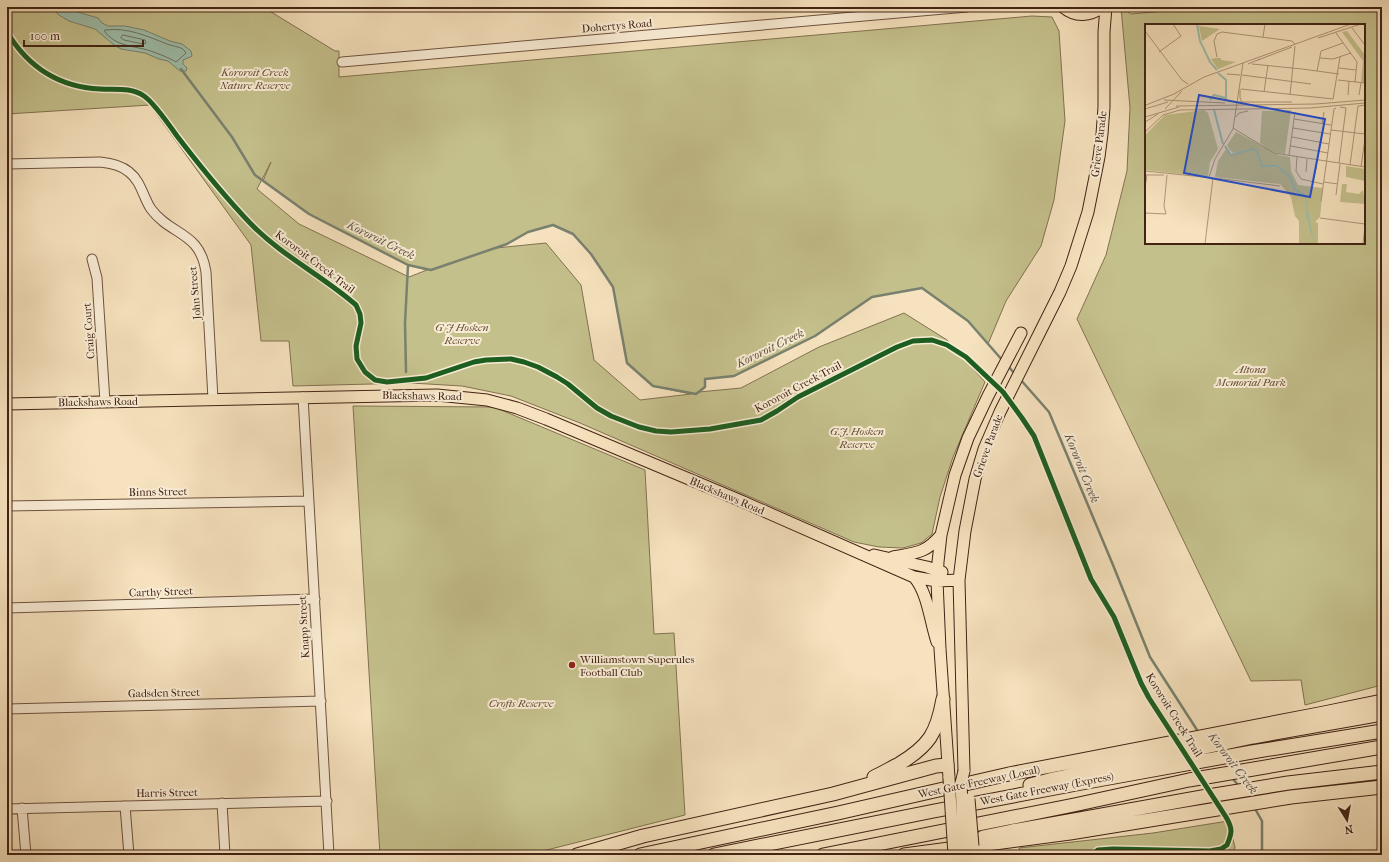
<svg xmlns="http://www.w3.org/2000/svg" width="1389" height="862" viewBox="0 0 1389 862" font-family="'IM FELL French Canon',serif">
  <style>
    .green { fill: #c4c08c; stroke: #837250; fill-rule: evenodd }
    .water { fill: #9ebfab; stroke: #79816f }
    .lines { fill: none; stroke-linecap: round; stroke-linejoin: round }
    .shore { stroke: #707160; stroke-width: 1 }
    .stream { stroke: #79816f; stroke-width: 2.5 }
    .minor-casing { stroke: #6f533e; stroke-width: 11 }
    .major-casing { stroke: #422314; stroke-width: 13 }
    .highway-casing { stroke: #422314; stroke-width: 15 }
    .minor { stroke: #f9ecd5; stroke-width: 9 }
    .major { stroke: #f6e2be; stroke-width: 11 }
    .highway { stroke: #f6e2be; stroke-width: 13 }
    .major-bridge-casing { stroke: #422314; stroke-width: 13; stroke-linecap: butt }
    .major-bridge { stroke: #f6e2be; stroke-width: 11 }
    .cycleway-casing { stroke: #f9ecd5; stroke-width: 8 }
    .cycleway { stroke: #1b5e20; stroke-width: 5 }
    .poi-dot { fill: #8f2418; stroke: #f9ecd5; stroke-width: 1.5 }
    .labels { text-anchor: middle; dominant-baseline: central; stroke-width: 4; stroke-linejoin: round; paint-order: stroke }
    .street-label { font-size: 11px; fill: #422314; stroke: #f9ecd5 }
    .park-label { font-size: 11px; font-style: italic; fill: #624a32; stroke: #f9ecd5 }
    .poi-label { font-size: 11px; fill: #422314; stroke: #f9ecd5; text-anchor: start }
    .water-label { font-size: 12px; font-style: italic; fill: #5e5241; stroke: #f9ecd5 }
    .inset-river { fill: none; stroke: #9ebfab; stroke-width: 2 }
    .inset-road { fill: none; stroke: #ae967a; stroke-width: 1 }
    .view { fill: #1d4ed8; fill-opacity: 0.15; stroke: #1d4ed8; stroke-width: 2 }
    .inset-edge { fill: none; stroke: #422314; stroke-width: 2 }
  </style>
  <rect width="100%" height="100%" fill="#f6e2be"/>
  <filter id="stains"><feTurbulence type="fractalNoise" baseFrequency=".005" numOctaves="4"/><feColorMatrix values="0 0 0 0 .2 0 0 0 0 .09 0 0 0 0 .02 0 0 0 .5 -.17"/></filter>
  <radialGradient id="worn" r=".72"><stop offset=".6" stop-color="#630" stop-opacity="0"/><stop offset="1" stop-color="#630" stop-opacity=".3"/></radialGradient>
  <path class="green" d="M7,7H263L335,51H339V77L1032,16L1052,17L1059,31L1065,121L1054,200L1041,246L1006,301L988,344L968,321L922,288L872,297L815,336L734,376L705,379V387L699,392L741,388L819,347L904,313L947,340L985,382L953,457L940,497L932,534L921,543L903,548L879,547L854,542L580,423L511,396L462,386L411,383L293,386L289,341H261L251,245L150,105L7,114ZM271,162L263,181L309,214L408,265L427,270L409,277L299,224L257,189ZM553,225L573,234L591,254L613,287L627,363L653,386L691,394L640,400L594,360L581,285L546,243L496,248L507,244L528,232Z
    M1121,7L1131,14L1208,7H1382V685L1305,705L1301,680L1251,681L1077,319L1106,255L1127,171L1130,108ZM1146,25H1364V243H1146Z
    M353,406L494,407L645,470L654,634L674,633L685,815L527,855H380Z
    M1228,821L1235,847L1234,855H1121C1113,850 1103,851 1095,855H1020L1019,848L1153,833Z"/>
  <path class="water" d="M51,7H67L74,11L98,18L102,23L108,26H125L144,30L170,41L182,44L191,51L192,56L183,60V64L187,68L186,71H180L168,61L159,59L145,53L121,49L114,45L95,29L69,21L59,15Z"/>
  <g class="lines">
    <path class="shore" d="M105,30C127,27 147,36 167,44C174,47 183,46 186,53L176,62C170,58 152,51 144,49C130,46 115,45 105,32Z
      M123,35L145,40L146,43L143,44L124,40L121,38Z"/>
    <path class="stream" d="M181,69L232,137L255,175L309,214L408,265L431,270L507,244L528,232L553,225L573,234L591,254L613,287L627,363L653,386L696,394L705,387V379L734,376L815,336L872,297L922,288L968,321L1003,361
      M1008,366L1015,374
      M406,372L405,323L408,265
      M1020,379L1049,412L1113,565L1150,657L1199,733
      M1231,777L1240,787
      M1254,807L1262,821V851L1257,855"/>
    <defs>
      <path id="minor" d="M342,62L967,7
        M7,164L100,162C111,163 121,165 129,172C141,181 143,197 151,209C171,236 200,231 206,272L213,399
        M92,259L97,278L105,402
        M303,397L329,855
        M7,506L309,501
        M7,608L315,599
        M7,709L321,701
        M222,803L225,855
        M125,806L129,855
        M22,808L26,855
        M7,809L327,801"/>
      <path id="major" d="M1063,7C1076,18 1090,16 1103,7
        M7,404L437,395L487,400L517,408L546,419L739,500L914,577L937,581L959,580
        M874,555L927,567L942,572
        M893,557C916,553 926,553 941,535
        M914,577C928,593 930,621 937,642
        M964,771L959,580L965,531L975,479L984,449L1000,412L1060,292L1071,266L1088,212L1099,157L1102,134L1104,107V32L1106,7
        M949,778L940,649L937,581L938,562L941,535L955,475L968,438L988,396L1021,333
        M973,846V855"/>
      <path id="highway" d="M874,777C883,773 891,768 899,764C929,746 937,733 943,699
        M1030,785L1053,779L1253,737L1382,714
        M983,837L1012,831L1202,797L1288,783L1382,772
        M577,855L643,836L833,794L936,766L947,765
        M640,855L838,813L1009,774L1319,714L1382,701
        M714,855L934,811L1087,782L1252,752L1382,731
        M823,855L1074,805L1189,780L1382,747
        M904,855L1070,833L1291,797L1382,787"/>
    </defs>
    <use href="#minor" class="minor-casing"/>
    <use href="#major" class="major-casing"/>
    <use href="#highway" class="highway-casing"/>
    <use href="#minor" class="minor"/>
    <use href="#major" class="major"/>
    <use href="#highway" class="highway"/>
    <defs>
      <path id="major-bridge" d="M964,771L961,783L964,848
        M949,778L954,855
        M969,799L973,846"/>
    </defs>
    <use href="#major-bridge" class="major-bridge-casing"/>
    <use href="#major-bridge" class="major-bridge"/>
    <defs>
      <path id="cycleway" d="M7,32C28,67 58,87 100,89C116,90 130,87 144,96C153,102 170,126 177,136C200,166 224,196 251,224C282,256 323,276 356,305L360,314L361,323L356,346L357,359L365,372L375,380L387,382L426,378L474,362L486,360L511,359L524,362L538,367L557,377L568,384L597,408L611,416L639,427L656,431L671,432L710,429L761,420L777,411L798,397L897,347L913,341L932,340L947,345L966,357L1003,392L1022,418L1034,436L1091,579L1114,617L1141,683L1149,698L1226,817C1233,829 1232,833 1227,845L1221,849L1210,851L1113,849L1098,850L1092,855"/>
    </defs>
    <use href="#cycleway" class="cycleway-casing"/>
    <use href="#cycleway" class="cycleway"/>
  </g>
  <circle class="poi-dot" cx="572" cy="665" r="4"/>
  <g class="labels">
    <g class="street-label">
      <text transform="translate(617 26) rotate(-5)">Dohertys Road</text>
      <text transform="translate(1099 144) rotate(-83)">Grieve Parade</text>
      <text transform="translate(315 262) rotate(37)">Kororoit Creek Trail</text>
      <text transform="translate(195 293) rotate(-95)">John Street</text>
      <text transform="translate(89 331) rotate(-94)">Craig Court</text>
      <text transform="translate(798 387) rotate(-28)">Kororoit Creek Trail</text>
      <text transform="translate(422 396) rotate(1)">Blackshaws Road</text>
      <text transform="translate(98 402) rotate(-1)">Blackshaws Road</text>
      <text transform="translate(988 446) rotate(-70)">Grieve Parade</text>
      <text transform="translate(158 492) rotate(-1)">Binns Street</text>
      <text transform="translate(727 496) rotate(23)">Blackshaws Road</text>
      <text transform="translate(161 592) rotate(-2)">Carthy Street</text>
      <text transform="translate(304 627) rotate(-93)">Knapp Street</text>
      <text transform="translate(164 693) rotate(-1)">Gadsden Street</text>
      <text transform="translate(1174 715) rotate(58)">Kororoit Creek Trail</text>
      <text transform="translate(979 782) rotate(-12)">West Gate Freeway (Local)</text>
      <text transform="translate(1047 789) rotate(-11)">West Gate Freeway (Express)</text>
      <text transform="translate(167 793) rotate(-1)">Harris Street</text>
    </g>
    <g class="park-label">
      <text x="255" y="72">Kororoit Creek<tspan x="255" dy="13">Nature Reserve</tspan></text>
      <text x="462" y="327">G J Hosken<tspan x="462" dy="13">Reserve</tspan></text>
      <text x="1251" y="369">Altona<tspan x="1251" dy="13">Memorial Park</tspan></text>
      <text x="857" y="431">G.J. Hosken<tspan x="857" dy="13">Reserve</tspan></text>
      <text x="521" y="703">Crofts Reserve</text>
    </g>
    <g class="poi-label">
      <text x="580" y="659">Williamstown Superules<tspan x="580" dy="13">Football Club</tspan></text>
    </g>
    <g class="water-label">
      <text transform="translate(381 240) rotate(26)">Kororoit Creek</text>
      <text transform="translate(770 348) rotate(-26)">Kororoit Creek</text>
      <text transform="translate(1082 468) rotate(68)">Kororoit Creek</text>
      <text transform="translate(1233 763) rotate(53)">Kororoit Creek</text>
    </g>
  </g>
  <g transform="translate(1145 24)">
    <rect width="220" height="220" fill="#f6e2be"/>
    <path d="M54,2L75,5L57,17ZM202,7L220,31V59L216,58L218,37L197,8ZM71,34H76V36L91,38L73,45L66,35ZM59,86L63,89L73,125L65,138L63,153L0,146V111L20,91ZM146,86L140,130L127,128L115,119L117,87ZM91,108L134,131L145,133L146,147L153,161L178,164L175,193L170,198L173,199V220H154V197L150,192L146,173L135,160L70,153L73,137L81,125L86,131L107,126L88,129L85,126L82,121ZM201,142L220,145V157L201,153ZM197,160H202L201,168L214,170L218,166L220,180L195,178Z" fill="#c4c08c"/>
    <path d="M150,164L159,170L161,174L169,220L160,187L162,189L160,173L149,166Z" fill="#9ebfab"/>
    <path class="inset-river" d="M52,0L55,17L65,38L72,46M65,76L69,71L81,74V56L73,49M69,86L78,120M80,122L86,131L108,125L112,127L117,142H132L145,153L150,165"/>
    <path class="inset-road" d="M207,4L220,21M0,7L37,56L43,60M191,9L212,38L210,58M118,13L120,0M173,14L216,0M14,28L36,12L28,0M72,33L69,17L72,10L77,8L147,17L150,20M175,34L188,35L206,29M113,36L147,23M103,40L115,35M107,40L157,45M194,44L211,46M157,45L194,50M172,47L176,27L198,19M82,50L95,51M97,51L166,60M193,56L220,59M95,65V74L97,78M96,65L188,75L195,33M119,68L123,41M145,71L150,22M203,71L204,57M214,71L216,59M19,76L80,79M93,78H147M1,81L29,70L59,53L206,0M31,82L171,80L220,76M0,85L23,78M20,85L37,67M0,93L34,83M91,93L94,89L103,87M149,95L186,101M0,98L13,90M177,100L179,88M88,104L129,129L220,143M148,104L185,110M186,106L220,110M0,108L18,91L35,86L165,84L220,79M147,113L184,120M146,122L183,129M144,131L150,88M152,133L151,147L156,155L178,160M194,139L201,84L195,83M205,141L213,82L220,81M216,143L220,115M0,147L68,154L60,220M161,148L162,135M170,150L172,137M0,151H19M64,153L70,135L88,105L98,39M69,154L135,162M179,158L193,160M0,163L2,151M191,171L195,140M176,177L189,85L191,84M0,189L21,190L19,182L22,151M175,194L220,200M218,220L220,202"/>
    <path class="view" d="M54,71L180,95L165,173L39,149Z"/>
    <rect width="220" height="220" class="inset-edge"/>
  </g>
  <rect width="1389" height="862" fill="none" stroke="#f6e2be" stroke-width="24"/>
  <rect x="8" y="8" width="1373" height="846" fill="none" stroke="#422314" stroke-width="2"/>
  <rect x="12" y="12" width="1365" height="838" fill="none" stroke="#422314"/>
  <g transform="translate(1347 820) rotate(169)" stroke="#f9ecd5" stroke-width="3" paint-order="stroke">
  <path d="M0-3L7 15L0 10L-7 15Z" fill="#422314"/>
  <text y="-6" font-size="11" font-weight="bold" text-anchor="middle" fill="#422314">N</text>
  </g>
  <path d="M24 40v6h119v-6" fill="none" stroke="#422314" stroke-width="2"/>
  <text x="30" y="40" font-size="12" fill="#422314" stroke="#f9ecd5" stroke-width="3" paint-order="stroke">100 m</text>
  <rect width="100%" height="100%" filter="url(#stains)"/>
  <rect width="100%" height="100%" fill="url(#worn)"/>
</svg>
